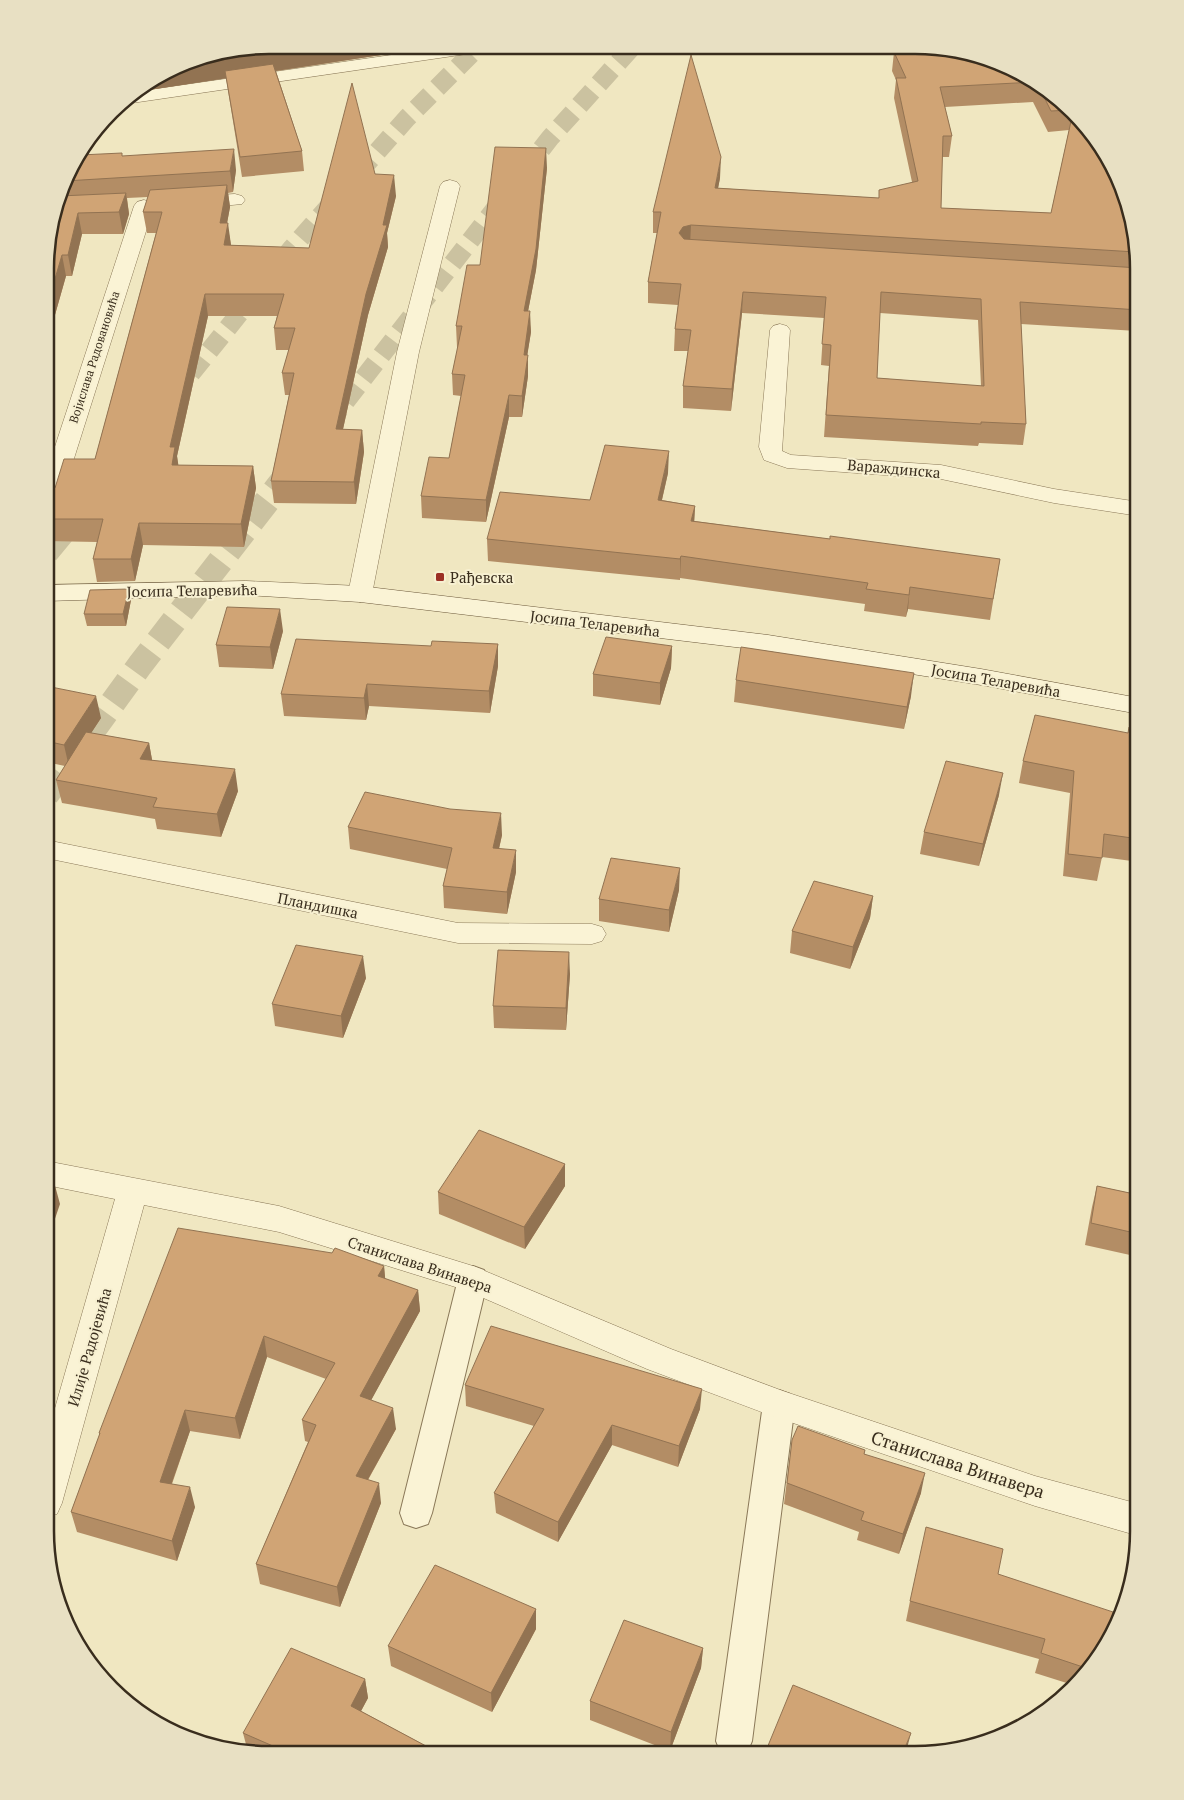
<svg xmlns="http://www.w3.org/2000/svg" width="1184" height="1800" viewBox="0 0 1184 1800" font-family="'PT Serif',serif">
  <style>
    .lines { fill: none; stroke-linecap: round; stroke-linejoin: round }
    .highway-tunnel-far1 { stroke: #cbc2a0; stroke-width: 19; stroke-dasharray: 19 10; stroke-linecap: butt }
    .highway-tunnel { stroke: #cbc2a0; stroke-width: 26; stroke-dasharray: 26 12; stroke-linecap: butt }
    .lane-casing { stroke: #8a7858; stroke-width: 2 }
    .street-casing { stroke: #8a7858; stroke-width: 1 }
    .secondary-casing { stroke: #6c593b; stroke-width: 1 }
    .lane { fill: #faf3d5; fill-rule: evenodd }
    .street { fill: #faf3d5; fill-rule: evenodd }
    .secondary { fill: #faf3d5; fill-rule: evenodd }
    .wall { fill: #b38d65; fill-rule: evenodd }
    .shaded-wall { fill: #927352 }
    .building { fill: #d0a475; stroke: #927352; fill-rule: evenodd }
    .poi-dot { fill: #9c3025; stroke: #f7f0d1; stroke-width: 2 }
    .labels { text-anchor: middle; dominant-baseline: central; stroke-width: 4; stroke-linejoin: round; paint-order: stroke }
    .far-street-label { font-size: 12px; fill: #392d1d; stroke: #f7f0d1 }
    .street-label { font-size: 15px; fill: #392d1d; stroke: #f7f0d1 }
    .poi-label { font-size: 15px; fill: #392d1d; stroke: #f7f0d1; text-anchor: start }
    .near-street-label { font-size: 18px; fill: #392d1d; stroke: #f7f0d1 }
    .rim { fill: none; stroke: #392d1d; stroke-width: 2.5 }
  </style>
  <rect width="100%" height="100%" fill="#f0e7c1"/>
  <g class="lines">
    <path class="highway-tunnel-far1" d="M173,396L292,248L407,118L479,46
      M328,424L550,138L633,46"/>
    <path class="highway-tunnel" d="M46,552L78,513
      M46,795L140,665L295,465"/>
    <defs>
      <path id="lane" d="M473,1266L484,1270L488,1279L432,1513L428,1524L416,1528L404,1524L400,1513L458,1279L462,1270Z
        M779,1390L790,1394L795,1404L752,1741L747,1753L725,1754L721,1753L716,1741L763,1404L768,1394Z"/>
      <path id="street" d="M454,46H496L493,50L487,51L125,104L119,103L135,92Z
        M450,180L457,182L460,186L419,352L372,594L368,599L360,602L352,599L348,594L397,352L440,186L443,182Z
        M235,194L242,196L245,200L242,204L191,209L184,207L181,203L184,199L191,197Z
        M144,200L151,202L154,206L58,509L54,514L46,516L47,471L134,206L137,202Z
        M780,324L787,326L790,330L782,451L791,455L941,465L1054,489L1139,502V516L1054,503L941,479L787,468L764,460L759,447L770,330L773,326Z
        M46,840L458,923L592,924L602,927L606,934L602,941L592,944L458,943L46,858Z
        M46,1161L279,1206L473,1266L671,1349L783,1391L1035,1476L1139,1504V1536L1035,1506L767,1414L647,1369L465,1290L279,1232L144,1205L62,1503L57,1514L45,1518V1443L115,1199L46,1185Z"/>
      <path id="secondary" d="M246,581L360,586L768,635L981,669L1139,698V714L981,685L768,651L360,602L246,595L46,601V585Z"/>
    </defs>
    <use href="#lane" class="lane-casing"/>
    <use href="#street" class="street-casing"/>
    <use href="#secondary" class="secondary-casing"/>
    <use href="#lane" class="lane"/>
    <use href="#street" class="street"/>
    <use href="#secondary" class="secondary"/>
  </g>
  <path class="wall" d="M414,50L276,71L302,151L304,171L242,177L226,78L136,92L184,62Z
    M894,52L1001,62L1052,91L1093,132L1125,212H1128L1139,269V339L1137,331L1021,324L1026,424L1023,445L979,443L978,446L824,437L829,366L821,365L824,318L742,313L731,411L683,408V386L688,351H674L675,329L678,305L648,303V282L657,233H653V212L720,178L718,188L878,198L912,182L894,98L896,80L892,71ZM1033,102L1048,132L1069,130L1051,213L941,208L942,157H949L952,136L945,107ZM880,313L978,320L981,386L877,378Z
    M123,156L236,170L233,192L228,193L230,207L227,223L231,245L309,248L375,174L396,196L387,233L388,247L368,315L343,429L362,430L364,452L356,504L274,503L271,481L289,395H285L282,373L289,350H276L274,328L277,316H208L177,456L178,465L253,466L256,488L244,547L143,545L135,581L97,582L93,559L97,542L46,541L47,494L50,493L95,459L156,233H147L143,212L148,197L127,198L129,214L123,234H82L72,276H66L47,343V240L68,170Z
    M547,168L536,270L528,311L531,332L527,355L528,376L522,417H509L486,522L422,518L421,496L449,458L461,396L453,395L452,374L458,347H457L456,326L480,265Z
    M668,473L662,500L695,506L694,521L830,539L1000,559L990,620L908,609L906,617L864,611L865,604L680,578V580L488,561L487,539L590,500Z
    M1137,594H1139V653L1129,652L1132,616Z
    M131,600L126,626H87L84,614Z
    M283,631L273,669L219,667L216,645Z
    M498,644V666L490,713L369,706L366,720L284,716L281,694L431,646Z
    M672,646L671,668L660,705L593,696V674Z
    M736,680L911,696L904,729L734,702Z
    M46,686L101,718L91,733L149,743L152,760L238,791L221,837L157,829L155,819L62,803L56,780L65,766L46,762Z
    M1139,729V862L1102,857L1097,881L1063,876L1070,793L1019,783L1023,761L1128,733Z
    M999,795L979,866L920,854L924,832Z
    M348,827L502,835L499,849L516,872L507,914L444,908L443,886L447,869L350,849Z
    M679,890L669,932L599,921V899Z
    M873,896L870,918L850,969L790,953L792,931Z
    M570,974L566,1030L494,1028L493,1006Z
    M366,978L343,1038L275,1026L272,1004Z
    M565,1164V1186L525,1249L439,1214L438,1192Z
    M1097,1186L1139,1195V1257L1085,1245L1092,1207Z
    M384,1266L385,1279L418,1290L420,1311L371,1400L396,1429L368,1480L381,1503L340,1607L260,1584L256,1564L308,1442L305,1441L302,1420L326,1379L267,1357L240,1439L190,1431L172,1484L195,1507L177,1561L77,1532L71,1512L99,1436V1433Z
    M465,1385L700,1409L678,1467L612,1445L558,1542L496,1513L494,1493L534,1426L466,1406Z
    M792,1440L865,1450L864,1454L921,1493L899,1554L857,1540L859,1532L784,1504Z
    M998,1574L1101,1656L1073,1685L1035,1673L1039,1659L906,1621L910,1601Z
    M536,1609V1629L492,1712L391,1666L388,1646Z
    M703,1648L701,1668L670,1751L590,1720V1701Z
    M365,1679L368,1698L361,1711L441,1754L251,1753L248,1752L243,1733Z"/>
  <path class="shaded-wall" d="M308,45H414V50L136,92L180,64Z
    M546,148L547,168L536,270L524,332V311Z
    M234,149L236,170L233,192L230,171Z
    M721,157L720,178L714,209L715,188Z
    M394,175L396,196L387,233L388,247L368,315L338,452L336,429L366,294Z
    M227,185L230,207L223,245L220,223Z
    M126,193L129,214L123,234L119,212Z
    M78,213L82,234L72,276L68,255Z
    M228,223L231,245H224Z
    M691,225L690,246L679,233L683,227Z
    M62,255L66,276L47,343V306Z
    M743,292L742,313L731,411L732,389Z
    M205,294L208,316L177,456L179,469L172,465L170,447Z
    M530,311L531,332L524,376V355Z
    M528,355V376L522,417V396Z
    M509,395V417L486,522V500Z
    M362,430L364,452L356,504L354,482Z
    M669,451L668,473L657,521L658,500Z
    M253,466L256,488L244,547L241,524Z
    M695,506L694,527L691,521Z
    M139,523L143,545L135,581L131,559Z
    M681,556L680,578V580V559Z
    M910,587L908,609L906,617L909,595Z
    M129,589L131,600L126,626L123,614Z
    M280,609L283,631L273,669L270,647Z
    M498,644V666L490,713L489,691Z
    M672,646L671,668L660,705V683Z
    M914,673L911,696L904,729L907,707Z
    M367,684L369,706L366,720L364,698Z
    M96,696L101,718L69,767L64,745Z
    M149,743L153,765L140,759Z
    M235,769L238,791L221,837L217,814Z
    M1003,773L999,795L979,866L983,844Z
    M501,813L502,835L494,870L493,848Z
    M516,850V872L507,914V892Z
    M680,868L679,890L669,932V910Z
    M873,896L870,918L850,969L853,947Z
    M569,952L570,974L566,1030V1008Z
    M363,956L366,978L343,1038L341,1016Z
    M565,1164V1186L525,1249L524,1227Z
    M54,1182L60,1204L45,1248V1208Z
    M384,1266L386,1287L378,1276Z
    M418,1290L420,1311L362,1417L360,1396Z
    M264,1336L267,1357L240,1439L235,1418Z
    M702,1389L700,1409L678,1467L679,1446Z
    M393,1408L396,1429L358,1497L356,1476Z
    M185,1410L190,1431L165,1502L160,1482Z
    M612,1425V1445L558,1542V1522Z
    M925,1473L921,1493L899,1554L903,1534Z
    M379,1483L381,1503L340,1607L337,1587Z
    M190,1487L195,1507L177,1561L172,1541Z
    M536,1609V1629L492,1712L491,1693Z
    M703,1648L701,1668L670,1751L671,1732Z
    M365,1679L368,1698L354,1724L351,1706Z
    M911,1733L906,1752L905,1755H902Z"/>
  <path class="building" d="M269,45H308L180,64L184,62Z
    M950,48L1001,62L1035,82L940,87L952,136H943L941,208L1051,213L1073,112L1093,132L1122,183L1126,205L1125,212H1128L1136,252L691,225L683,227L679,233L684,239L1139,268V310L1020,302L1026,424L981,422V424L826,415L831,345L822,344L826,297L743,292L732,389L683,386L691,330L675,329L681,284L648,282L661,212H653L691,55L721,157L715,188L879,198V190L918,181L896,78H906L894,52ZM881,292L981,299L984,386L877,378Z
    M273,64L302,151L240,157L225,71Z
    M352,83L375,174L394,175L383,225H387L366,294L336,429L362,430L354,482L271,481L294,373H282L295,328H274L284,294H205L170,447H175L172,465L253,466L241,524L139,523L131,559H93L103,519H46L47,494L50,493L55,488L64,459H95L162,212H143L150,190L227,185L220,223H228L224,245L309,248Z
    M1037,83L1052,91L1070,110L1051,111Z
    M495,147L546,148L536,249L524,311H530L524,355H528L522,396L509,395L486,500L421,496L429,457L449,458L465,375L452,374L462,326H456L467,265H480Z
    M234,149L230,171L65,181L68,170L80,155L122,153V156Z
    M126,193L119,212L78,213L68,255H62L47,306V240L60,196Z
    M605,445L669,451L658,500L695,506L691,521L830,539V536L1000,559L993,599L910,587L909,595L866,589L868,583L681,556L680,559L487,539L500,492L590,500Z
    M129,589L123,614H84L90,590Z
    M1137,594H1139V630H1133Z
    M227,607L280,609L270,647L216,645Z
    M606,637L672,646L660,683L593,674Z
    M296,639L431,646L432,641L498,644L489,691L367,684L364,698L281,694Z
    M741,647L914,673L907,707L736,680Z
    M46,686L96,696L64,745L46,741Z
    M1035,715L1128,733L1129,727L1139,729V839L1104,834L1102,858L1068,854L1074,771L1023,761Z
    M86,732L149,743L140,759L235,769L217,814L153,807L157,798L56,780Z
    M946,761L1003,773L983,844L924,832Z
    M365,792L450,809L501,813L493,848L516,850L507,892L443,886L452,848L348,827Z
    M611,858L680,868L669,910L599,899Z
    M814,881L873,896L853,947L792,931Z
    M296,945L363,956L341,1016L272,1004Z
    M498,950L569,952L566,1008L493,1006Z
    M479,1130L565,1164L524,1227L438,1192Z
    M46,1181L54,1182L45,1208Z
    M1097,1186L1139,1195V1234L1091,1223Z
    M178,1228L332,1253L335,1248L384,1266L378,1276L418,1290L360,1396L393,1408L356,1476L379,1483L337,1587L256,1564L316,1425L302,1420L335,1363L264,1336L235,1418L185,1410L160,1482L190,1487L172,1541L71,1512L100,1433H99Z
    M491,1326L702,1389L679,1446L612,1425L558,1522L494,1493L544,1409L465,1385Z
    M798,1426L865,1450L864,1454L925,1473L903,1534L861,1520L864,1512L787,1483L792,1440Z
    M926,1527L1003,1549L998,1574L1113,1612L1105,1647L1101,1656L1089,1669L1041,1653L1045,1639L910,1601Z
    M435,1565L536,1609L491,1693L388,1646Z
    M624,1620L703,1648L671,1732L590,1701Z
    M291,1648L365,1679L351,1706L441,1754L289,1753L243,1733Z
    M793,1685L911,1733L902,1755H826L823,1754L822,1755H768L765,1753Z"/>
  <rect class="poi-dot" x="435" y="572" width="10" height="10" rx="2.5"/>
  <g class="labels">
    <g class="far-street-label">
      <text transform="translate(94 357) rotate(-72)">Војислава Радовановића</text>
    </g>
    <g class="street-label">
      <text transform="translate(894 468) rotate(5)">Вараждинска</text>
      <text transform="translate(192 590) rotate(-1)">Јосипа Теларевића</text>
      <text transform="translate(595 623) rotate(7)">Јосипа Теларевића</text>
      <text transform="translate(996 680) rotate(10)">Јосипа Теларевића</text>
      <text transform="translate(318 905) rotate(11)">Пландишка</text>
      <text transform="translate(420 1264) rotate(18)">Станислава Винавера</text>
      <text transform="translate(89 1347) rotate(-74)">Илије Радојевића</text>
    </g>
    <g class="poi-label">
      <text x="450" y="577">Рађевска</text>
    </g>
    <g class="near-street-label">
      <text transform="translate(958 1464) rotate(18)">Станислава Винавера</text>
    </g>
  </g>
  <path d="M0 0H1184V1800H0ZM269 54H915A215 215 0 0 1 1130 269V1531A215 215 0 0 1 915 1746H269A215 215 0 0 1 54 1531V269A215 215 0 0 1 269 54Z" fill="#e8e0c3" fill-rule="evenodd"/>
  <path class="rim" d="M269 54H915A215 215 0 0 1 1130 269V1531A215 215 0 0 1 915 1746H269A215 215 0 0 1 54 1531V269A215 215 0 0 1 269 54Z"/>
</svg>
